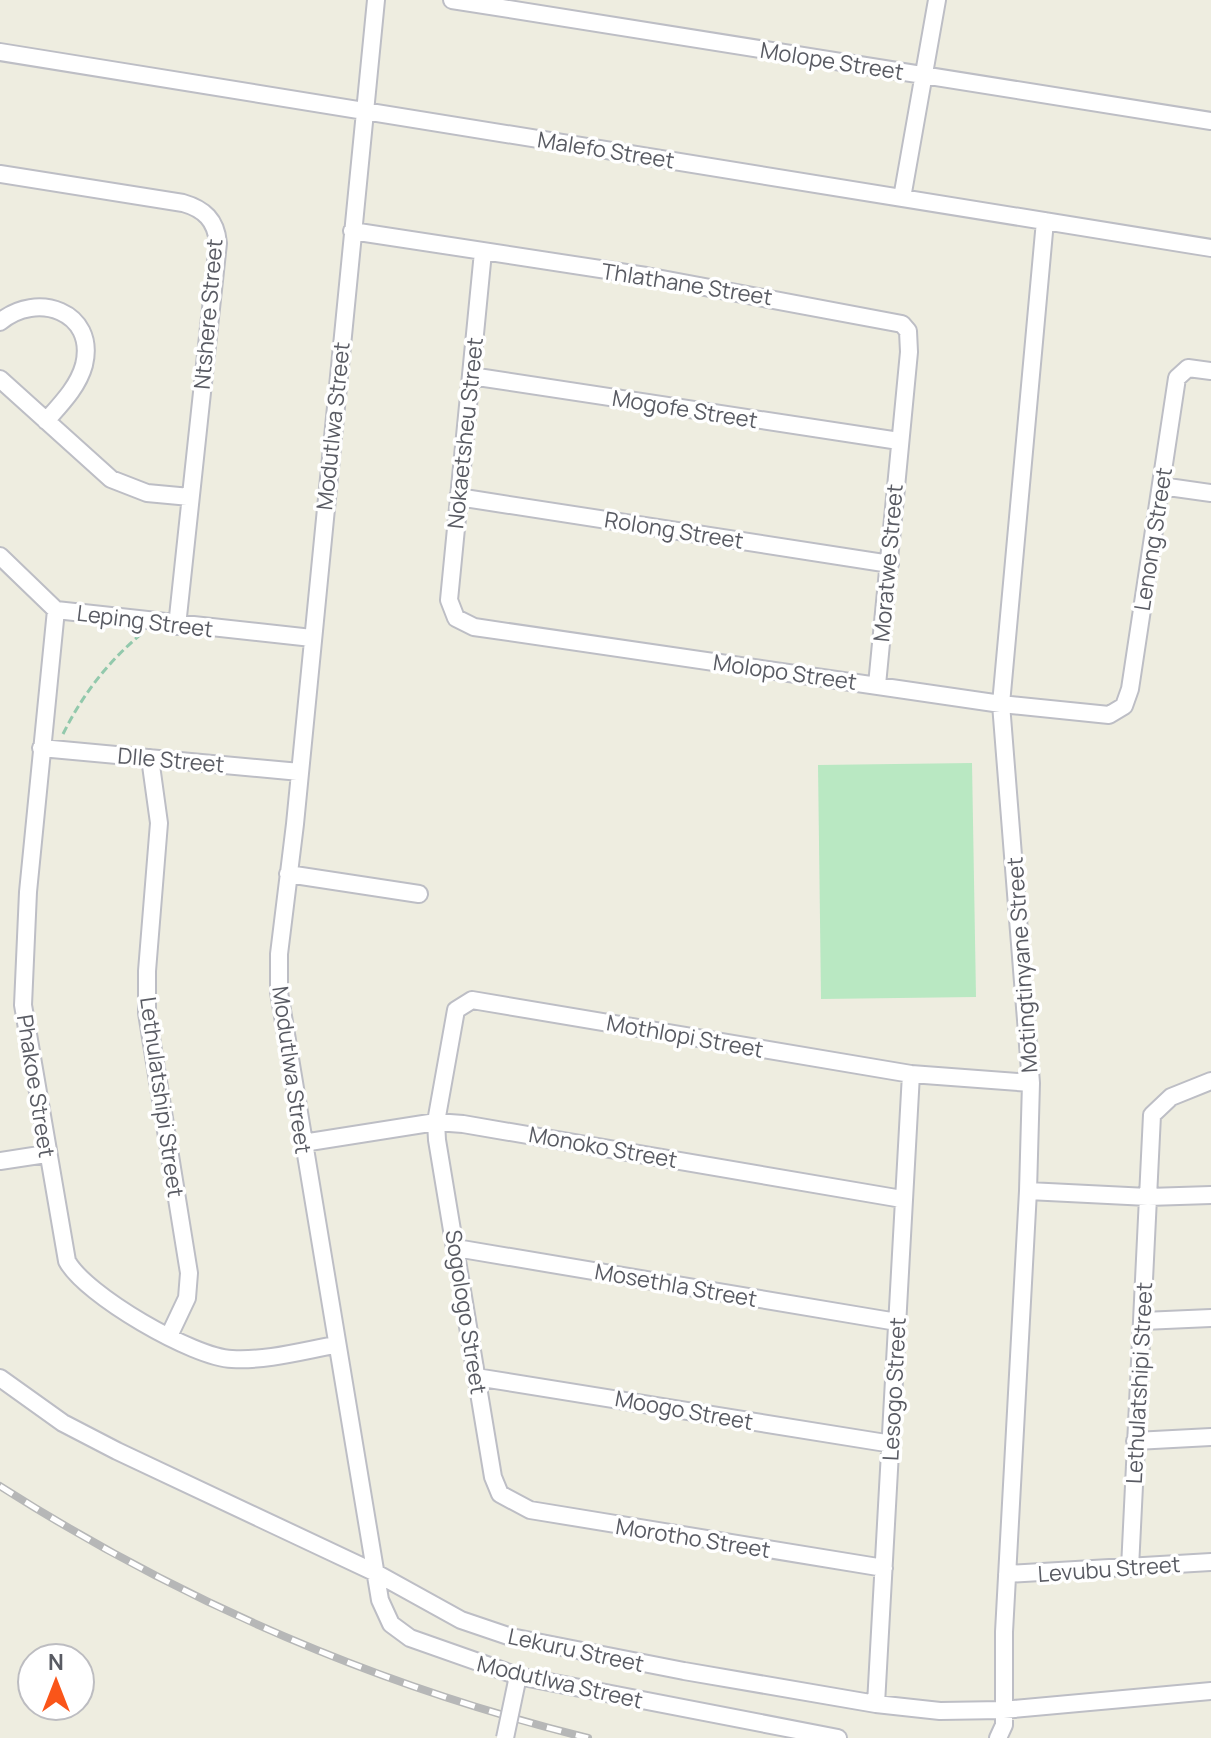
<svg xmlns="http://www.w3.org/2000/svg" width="1211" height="1738" viewBox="0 0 1211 1738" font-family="Manrope,sans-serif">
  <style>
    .green { fill: #b9e8c2 }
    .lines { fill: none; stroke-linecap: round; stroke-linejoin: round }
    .minor-casing { stroke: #bdbec5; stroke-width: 20 }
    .path { stroke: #92c9ac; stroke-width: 3; stroke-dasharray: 8 4; stroke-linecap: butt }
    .minor { stroke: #fff; stroke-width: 16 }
    .rail-casing { stroke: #b6b7b7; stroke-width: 8 }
    .rail { stroke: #fff; stroke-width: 5; stroke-dasharray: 15; stroke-linecap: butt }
    .minor-bridge-casing { stroke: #bdbec5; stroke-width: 20; stroke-linecap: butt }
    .minor-bridge { stroke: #fff; stroke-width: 16 }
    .labels { text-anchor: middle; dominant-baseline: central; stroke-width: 7; stroke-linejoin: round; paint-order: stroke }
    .street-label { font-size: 22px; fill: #595b63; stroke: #fff }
  </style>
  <rect width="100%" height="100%" fill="#eeede0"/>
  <path class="green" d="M972,763L976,997L821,999L818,765Z"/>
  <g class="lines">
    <defs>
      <path id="minor" d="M376,0L295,824L279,954V992L380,1600L391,1624L410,1638L518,1676L838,1738
        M452,0L1211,121
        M0,52L1211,248
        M0,174L183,203C204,209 216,220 218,243L177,626
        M902,198L937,0
        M352,231L646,276L902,324L908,331L909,352L877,685
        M483,252L449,600L456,618L474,627L1001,704L1109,715L1124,706L1130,689L1177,378L1188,368L1211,371
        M0,322C36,291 97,311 84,365C78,387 61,404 46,421
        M471,376L899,441
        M0,379L111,479L147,493L190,497
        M1161,486L1211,493
        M458,497L890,564
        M0,556L56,610L312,638
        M56,610L28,892L23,1005L67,1261C85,1295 194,1358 232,1359C266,1361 302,1351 335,1345
        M41,748L300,772
        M150,758L159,823L147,971V1013L189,1273L187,1298L169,1336
        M288,874L419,894
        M303,1143L436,1122L463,1124L902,1199
        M0,1161L46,1154
        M1028,1191L1148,1197L1211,1195
        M456,1248L897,1322
        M1143,1321L1211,1318
        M476,1377L892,1444
        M0,1378L63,1423L117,1451L376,1573L461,1620L511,1637L684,1671L876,1704L940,1711L1003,1710L1211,1691
        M1135,1441L1211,1437
        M884,1568L530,1510L500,1494L493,1477L437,1140L436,1122L456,1010L472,1000L911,1074L1031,1083
        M1130,1568L1152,1115L1171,1097L1211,1081
        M1007,1574L1211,1562
        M876,1704L911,1074
        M998,1738L1004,1725V1632L1028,1191L1031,1083L1001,704L1045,221"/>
    </defs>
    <use href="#minor" class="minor-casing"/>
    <path class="path" d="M63,734C83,694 107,663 141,634"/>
    <use href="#minor" class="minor"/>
    <defs>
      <path id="rail" d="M0,1486C182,1602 378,1686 588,1738"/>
    </defs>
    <use href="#rail" class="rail-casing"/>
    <use href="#rail" class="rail"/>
    <defs>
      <path id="minor-bridge" d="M505,1738L518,1676"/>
    </defs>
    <use href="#minor-bridge" class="minor-bridge-casing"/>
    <use href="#minor-bridge" class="minor-bridge"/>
  </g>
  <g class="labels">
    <g class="street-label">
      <text transform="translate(832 61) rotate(9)">Molope Street</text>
      <text transform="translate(606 150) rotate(9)">Malefo Street</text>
      <text transform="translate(687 284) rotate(9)">Thlathane Street</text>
      <text transform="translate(208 314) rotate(-85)">Ntshere Street</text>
      <text transform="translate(685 409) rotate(9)">Mogofe Street</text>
      <text transform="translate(333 426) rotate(-84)">Modutlwa Street</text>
      <text transform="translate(465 433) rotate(-84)">Nokaetsheu Street</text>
      <text transform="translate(674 530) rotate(9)">Rolong Street</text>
      <text transform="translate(1153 539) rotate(-81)">Lenong Street</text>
      <text transform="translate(888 563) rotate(-85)">Moratwe Street</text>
      <text transform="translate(145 621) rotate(7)">Leping Street</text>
      <text transform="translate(785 672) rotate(8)">Molopo Street</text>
      <text transform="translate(171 760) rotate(5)">Dlle Street</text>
      <text transform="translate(1022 965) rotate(-94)">Motingtinyane Street</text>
      <text transform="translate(685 1036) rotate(10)">Mothlopi Street</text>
      <text transform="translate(292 1070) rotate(82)">Modutlwa Street</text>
      <text transform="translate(36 1086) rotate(81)">Phakoe Street</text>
      <text transform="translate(162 1097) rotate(82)">Lethulatshipi Street</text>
      <text transform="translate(603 1147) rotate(10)">Monoko Street</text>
      <text transform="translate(676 1285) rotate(10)">Mosethla Street</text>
      <text transform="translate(466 1312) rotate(81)">Sogologo Street</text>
      <text transform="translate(1139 1383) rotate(-87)">Lethulatshipi Street</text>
      <text transform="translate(894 1389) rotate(-87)">Lesogo Street</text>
      <text transform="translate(684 1410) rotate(10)">Moogo Street</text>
      <text transform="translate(693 1538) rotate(9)">Morotho Street</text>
      <text transform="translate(1109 1569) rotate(-4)">Levubu Street</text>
      <text transform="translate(576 1650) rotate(12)">Lekuru Street</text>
      <text transform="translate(560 1682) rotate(13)">Modutlwa Street</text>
    </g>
  </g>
  <g transform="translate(56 1682)"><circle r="38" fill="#ffffff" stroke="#bdbdc1" stroke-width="2"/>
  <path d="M0-6L14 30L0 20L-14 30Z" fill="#fa5519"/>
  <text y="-12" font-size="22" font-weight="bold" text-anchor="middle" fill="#595b63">N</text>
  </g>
</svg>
